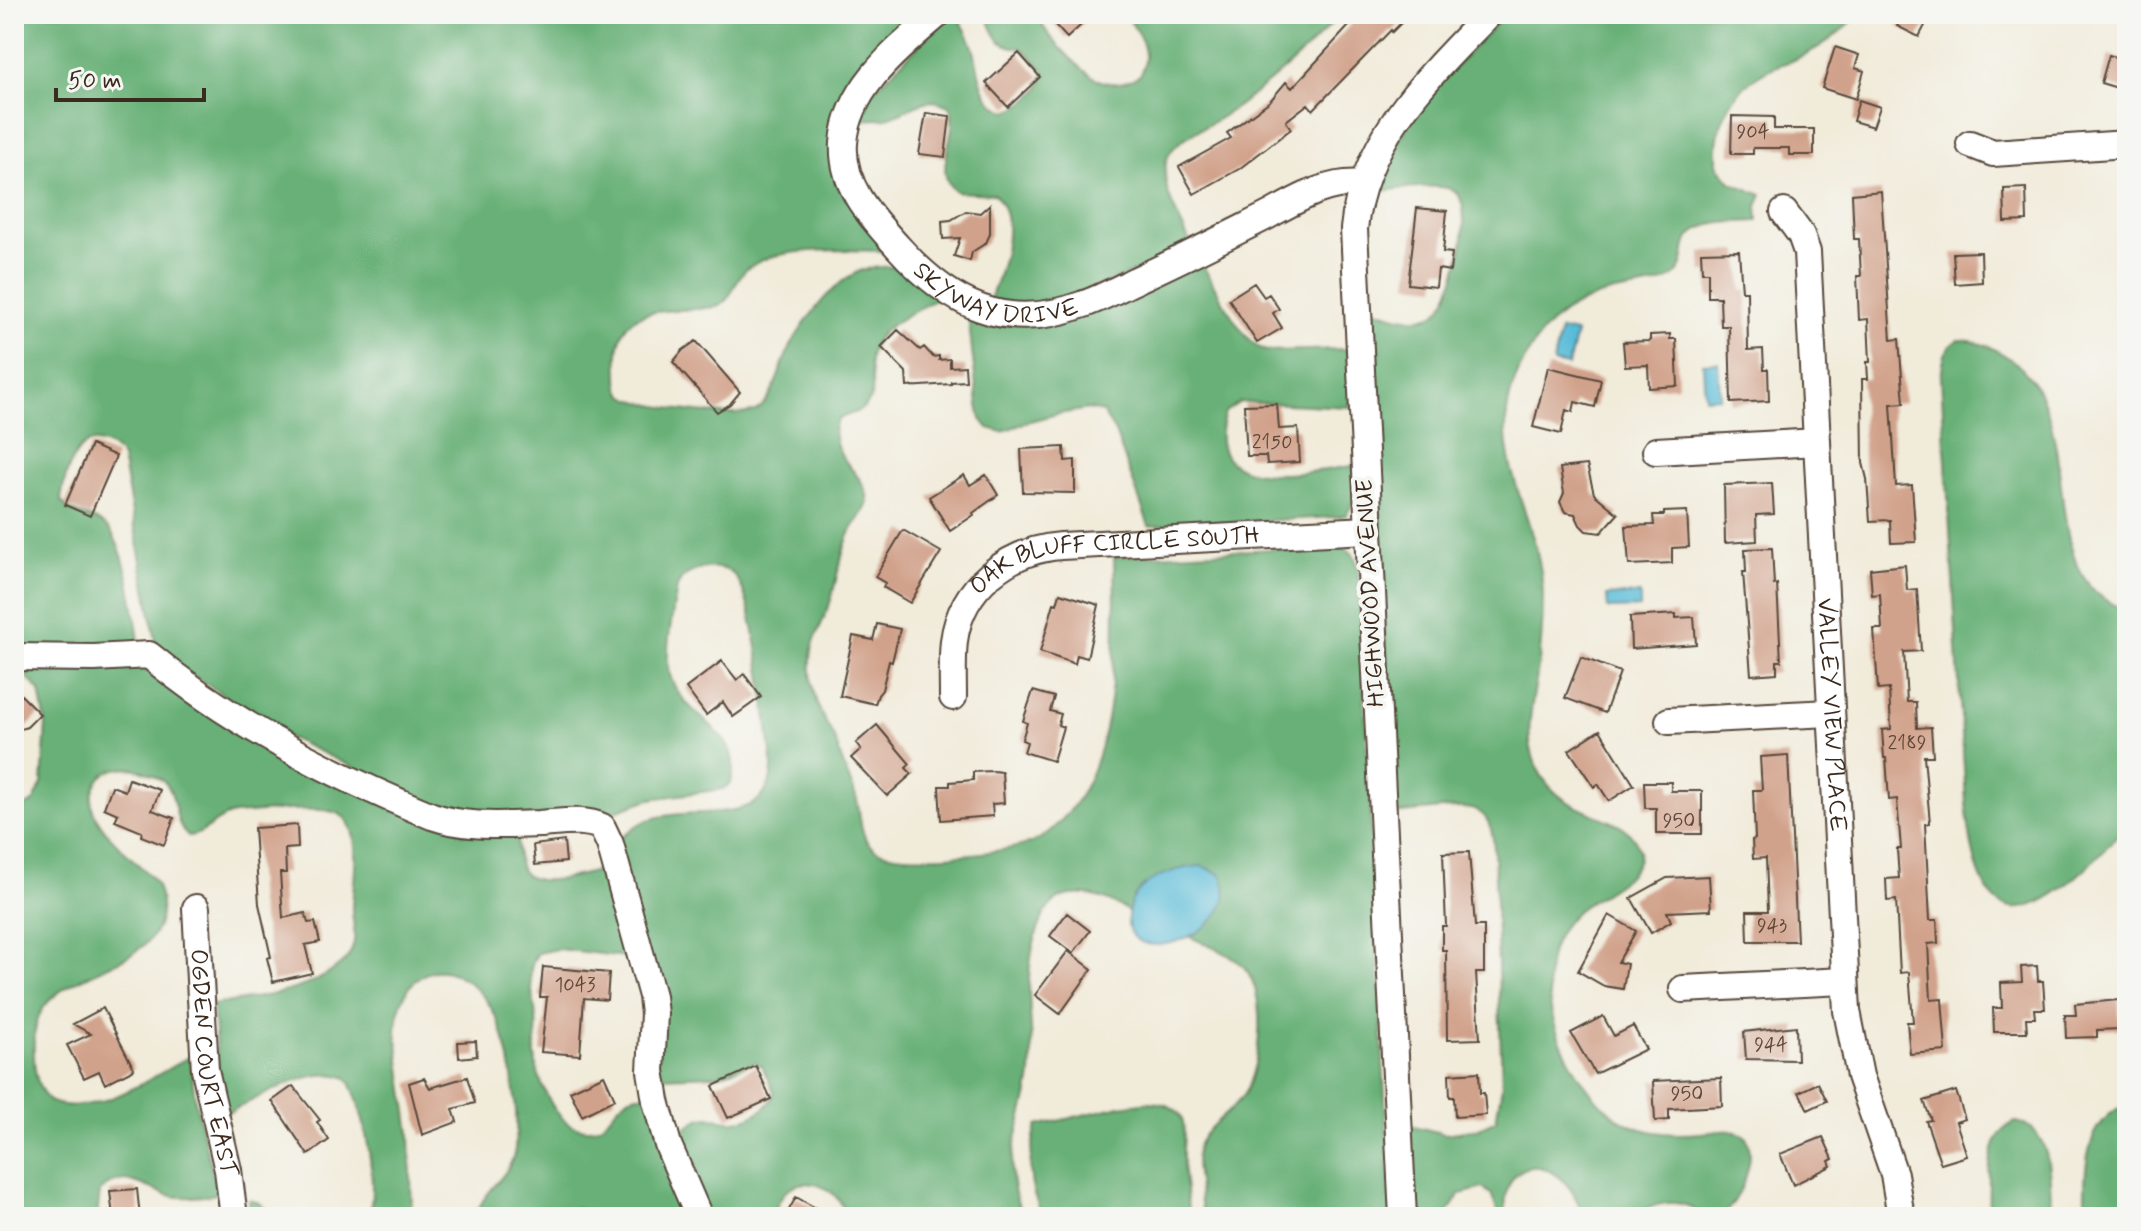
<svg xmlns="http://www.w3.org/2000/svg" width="2141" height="1231" viewBox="0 0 2141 1231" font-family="Mynerve,sans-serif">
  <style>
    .forest { fill: #68b077; stroke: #526d4a; stroke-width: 2 }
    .water { fill: #59bcd8; stroke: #4a737b; stroke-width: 2 }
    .building { fill: #d1a28b }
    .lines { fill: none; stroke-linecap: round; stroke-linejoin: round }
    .minor-casing { stroke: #56473a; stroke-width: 30 }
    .minor { stroke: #fff; stroke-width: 26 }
    .labels { text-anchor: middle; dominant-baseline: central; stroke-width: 8; stroke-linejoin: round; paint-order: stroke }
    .number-label { font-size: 20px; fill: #604839 }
    .street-label { font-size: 24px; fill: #3b2a1e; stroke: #f6f6f2 }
  </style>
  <rect width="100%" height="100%" fill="#f6f6f2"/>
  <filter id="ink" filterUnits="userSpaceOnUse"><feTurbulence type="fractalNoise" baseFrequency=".0125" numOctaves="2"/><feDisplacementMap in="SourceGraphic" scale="16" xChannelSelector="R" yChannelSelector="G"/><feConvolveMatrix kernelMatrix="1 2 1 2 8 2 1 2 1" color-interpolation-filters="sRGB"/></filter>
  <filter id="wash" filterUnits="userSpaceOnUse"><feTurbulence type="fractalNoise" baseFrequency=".006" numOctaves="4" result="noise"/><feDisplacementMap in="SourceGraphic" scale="32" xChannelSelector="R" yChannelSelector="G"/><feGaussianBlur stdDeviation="1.8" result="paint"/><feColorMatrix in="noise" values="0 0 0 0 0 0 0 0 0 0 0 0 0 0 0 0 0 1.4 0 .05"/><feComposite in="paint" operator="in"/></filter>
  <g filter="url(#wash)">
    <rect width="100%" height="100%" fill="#f1ebda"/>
    <path class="forest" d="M14,14H927L840,124L889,251C850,251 781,244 748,268C734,278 733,299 719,306C664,317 612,294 618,374C618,382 618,390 625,396C642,407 740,421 757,410C772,400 777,379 783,363C795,332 829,284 860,271C873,266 889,267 903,266L937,298C910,316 866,328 870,367C872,378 875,393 868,403C855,421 830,408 835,438C838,463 867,476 868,502C865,514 855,522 850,533C840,555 837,580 830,603C824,622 811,639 811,660C810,678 814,698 821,713C826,725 834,734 837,746C842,764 850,780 856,797C861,812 859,838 873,848C895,865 1015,854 1039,839C1060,826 1079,802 1089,779C1118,715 1116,627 1114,557L1336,546C1353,548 1356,557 1358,572L1391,1217H1203C1201,1199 1192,1160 1199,1144C1208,1124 1232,1113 1244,1094C1261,1066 1268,991 1243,966C1229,952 1207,945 1190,937L1197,933L1190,867C1163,874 1138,884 1129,912C1111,900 1092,892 1071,895C1056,897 1046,908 1041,922C1018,976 1036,1020 1031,1074C1026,1127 995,1161 1024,1217H845C844,1193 811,1174 790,1188C781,1194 776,1207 773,1217H706L676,1145C682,1129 696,1114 715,1118C722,1119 721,1121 728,1121C744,1123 773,1108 774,1092L762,1066L755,1062L719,1075L659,1077L617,842C626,833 635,825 648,820C693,803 776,833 772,760C766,720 757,608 737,579C725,560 696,568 682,578L677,587C674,611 663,652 670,675C684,722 746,729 731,783L723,789L650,799L609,813L524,816L443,809L290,738L158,653L122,458C117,449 111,445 101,443C74,435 64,479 61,500C68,515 90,515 103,524C127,539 136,621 140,648L14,649Z
      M950,14H954C963,24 969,35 973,47C980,70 979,104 1008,111C1025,104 1044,91 1044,71L1022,48C996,47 995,35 986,14H1038C1041,32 1086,77 1104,82C1117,85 1130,82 1141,74C1152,51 1139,33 1125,14L1163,16L1341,14C1305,52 1264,90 1220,118C1203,129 1174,139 1167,159C1158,186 1181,222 1192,246L1151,266L1039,307L989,302C1000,274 1021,218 994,194L957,192C929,174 961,132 950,107C926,92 912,110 890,117C879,120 868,119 857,120L869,95Z
      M1506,14H1859C1843,31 1825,45 1804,55C1791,62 1776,65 1764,72C1730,91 1712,129 1718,167L1732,183L1762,195L1757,206L1758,221C1739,222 1716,221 1699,229C1673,243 1698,271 1660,283C1635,291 1608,290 1583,302C1557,314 1537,335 1524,361C1475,452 1541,507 1543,596C1543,625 1541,653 1536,681C1531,710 1524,737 1536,765C1544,784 1559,798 1577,807C1597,818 1634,823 1639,850C1644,878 1593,896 1576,912C1533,952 1546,1019 1572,1064C1605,1121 1636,1139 1701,1133C1716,1132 1732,1127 1745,1136C1759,1158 1739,1201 1721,1217C1697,1217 1693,1203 1673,1203C1654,1202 1641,1214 1623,1217C1611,1219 1596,1217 1584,1217C1578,1201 1571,1185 1556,1175C1523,1151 1499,1183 1507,1217H1499L1492,1195L1483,1188L1460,1194L1445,1217H1415L1410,1125L1445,1134L1477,1129L1496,1120L1502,1086L1494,848C1491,807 1476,806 1439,809C1424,811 1409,812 1394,814L1368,307C1387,314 1414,324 1434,314C1455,303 1478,202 1453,190C1436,182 1393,190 1374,192C1399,120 1454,68 1506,14Z
      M1199,259C1213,281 1242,346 1267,351L1347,349L1350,407L1240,402L1225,412C1198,497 1306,472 1353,466L1355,500L1346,515L1337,517L1149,526L1115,432L1102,412L1089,409L1057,414L1026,422L1002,432L988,428L981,419L978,405L968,314L997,321Z
      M1958,340C1978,340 1993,348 2009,358C2094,415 2026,581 2127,610V823C2107,849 2034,931 1998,902C1974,883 1969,831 1966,802L1941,378C1943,361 1943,349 1958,340Z
      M15,665H140L239,734L517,835C518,847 516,862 523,872C537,891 590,872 609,868L635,958L558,949L538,953C523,971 535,998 536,1018C538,1031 534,1043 535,1055C536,1076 554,1121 576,1127C616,1140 607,1091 647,1095L692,1217H595L577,1208L541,1217H476C482,1190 511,1178 515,1149C520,1110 510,1032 486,1000C446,948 399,970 396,1031L410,1134L412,1217H367C381,1193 363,1100 347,1078C314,1063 257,1099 227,1113L218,1073L213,1005C255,997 306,994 340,965C346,960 351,953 353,946C357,933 352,922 352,909C352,886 366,824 337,813C316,805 258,813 234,814C215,817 207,835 188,836C172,824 179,794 163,781C142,765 104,760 94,789C91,797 90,805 94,813C107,841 137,860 156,883C187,965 75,962 44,1007C34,1021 33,1039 34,1055C34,1071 38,1089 49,1101C93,1120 153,1077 190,1056L195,1100L217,1194C203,1196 187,1199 172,1196C148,1191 125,1167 100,1191L97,1217H14V814L34,801L42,784L46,724L40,691Z
      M1150,1102C1196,1106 1181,1133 1183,1165C1185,1182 1187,1200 1189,1217H1044C1026,1186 1028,1159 1037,1126L1120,1106Z
      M2127,1104V1217H2085C2085,1175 2081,1123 2127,1104Z
      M2016,1122C2055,1128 2050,1188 2051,1217H1989C1989,1188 1983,1134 2016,1122Z
      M249,1200L260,1203L272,1217H250Z"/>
    <path class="water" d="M1560,330L1576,333L1568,366L1553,363Z
      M1718,362L1720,397L1705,398L1703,363Z
      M1640,594V608L1608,609L1607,596Z
      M1202,866L1220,874C1253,926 1132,974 1128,923C1127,914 1130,902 1136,894C1149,876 1181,867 1202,866Z"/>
    <g id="blocks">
      <path class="building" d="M1045,14H1093L1067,38Z
        M1360,14H1410L1392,32L1391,30L1313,110L1308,104L1286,121L1291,129L1239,169L1194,194L1179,167L1231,138L1227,133L1270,101L1286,82L1292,88Z
        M1903,14H1931L1919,37L1897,26Z
        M1835,47L1859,55L1855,68L1864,71L1856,99L1822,88Z
        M1019,53L1040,77L1008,107L986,83Z
        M2109,55L2127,61V91L2101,83Z
        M1859,100L1880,107L1873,127L1853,121Z
        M926,113L950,116L945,157L919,154Z
        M1732,116L1774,117V129H1814V155H1789V148H1753V154H1731Z
        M2026,188L2027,221L2005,222L2004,189Z
        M1881,191L1891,340L1899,339L1904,403L1891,404L1896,486L1912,485L1916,542L1891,543L1890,520L1870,521L1867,479L1863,463L1862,379H1868L1867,362H1870L1868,319L1859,320L1857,276H1861L1859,239H1854L1852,194Z
        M990,204V234L986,243L972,252L970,261L954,256L960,238L943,239L942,221L951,220L966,211L980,213Z
        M1417,208L1447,211L1443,252L1452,253L1450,271L1438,269L1436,287L1408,284Z
        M1739,251L1742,291H1747L1748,350L1763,349L1764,369H1768L1769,401L1731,403L1729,326H1721L1720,297H1708V272H1702L1701,252Z
        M1981,252L1982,282L1955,284L1953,253Z
        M1254,283L1264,297L1269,294L1279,309L1273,313L1282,328L1257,343L1229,299Z
        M898,330L920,350L924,347L933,357L939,356V360L950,359V367L965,366L966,381L951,382V384L907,387L906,372L881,347Z
        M1670,334V339H1676L1678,386L1649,388L1648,365L1625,366L1623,342L1650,341V335Z
        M696,341L740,392L730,404L717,412L673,362L683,350Z
        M1548,367L1601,380L1595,407L1575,402L1573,412L1566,410L1561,434L1533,427Z
        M1277,404L1279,429L1298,428L1300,462L1267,464L1266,456H1247L1244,405Z
        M91,445L116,456L90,516L65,505Z
        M1064,447L1065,461L1075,460V493L1023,492L1021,449Z
        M1587,465L1594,494L1618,514L1601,533L1586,531L1580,525L1575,514L1565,512L1560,502L1564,493L1560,468Z
        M964,475L970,485L986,475L998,495L973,513L974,515L950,531L929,497Z
        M1772,483L1774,514L1756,515L1757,541L1725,543L1724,485Z
        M1687,511L1689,547L1672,548V563L1629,565L1626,526L1654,525L1653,515H1664V512Z
        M903,530L941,552L910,603L883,587L885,583L875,577Z
        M1772,548L1774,585L1777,584L1781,661H1777V673L1751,675L1743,572H1746L1745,549Z
        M1905,565L1907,590L1917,589L1921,651L1904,652L1907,702H1916L1917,728L1931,727L1933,756H1924L1930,823L1925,824L1930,920H1937L1938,943L1928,944L1931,1000L1942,999L1946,1051L1910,1054L1907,1022H1913L1909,972L1900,973L1896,900L1887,901L1886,879L1899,878L1897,849H1901L1897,799L1889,800L1886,758H1884L1882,730L1891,729L1889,689L1878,690L1874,629H1882L1880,594L1872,595L1870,569Z
        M1060,593L1099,605L1087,658L1077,655L1075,664L1040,652L1054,603L1057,604Z
        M1676,614V618L1694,617L1696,644L1631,649L1630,617Z
        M877,624L900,629L892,662L889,661L882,690L878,695L875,704L840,696L853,636L873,640Z
        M1581,657L1620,672L1605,713L1565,698Z
        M722,661L737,680L744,674L761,697L733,717L723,702L706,715L686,688Z
        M1033,691L1054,697L1050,711L1061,714L1058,725L1063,727L1053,761L1024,752L1027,742L1022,740L1027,723L1023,721Z
        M21,695L40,714L27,727L14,731V703Z
        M877,725L910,764L906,768L912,774L887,796L851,758L861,749L856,743Z
        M1600,730L1634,785L1609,801L1598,784L1594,787L1569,750Z
        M1788,755L1797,941H1748L1747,911H1768L1766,858L1753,859L1752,840L1755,839L1753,790H1762L1760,757Z
        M993,771L1002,772L1004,803L992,804L993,816L941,820L939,786H950V782L973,780V772Z
        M129,779L160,790L152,810L174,818L164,845L141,836L142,832L115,821L118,814L104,808L112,786L125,791Z
        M1644,782H1671V791H1702V834H1656V808H1645Z
        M297,825L298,848L285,849L286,873H280L283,918L305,913L308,923L315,922L320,942L305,945L312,973L273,982L267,958L271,957L259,904L254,828Z
        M564,841L566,862L535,865L533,845Z
        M1469,852L1475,926H1484V973H1476L1480,1039L1447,1040L1446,950H1442V926H1446L1443,853Z
        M1709,876L1711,910L1667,912L1671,921L1651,933L1631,898L1667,878Z
        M1067,913L1090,931L1073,953L1050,936Z
        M1609,915L1636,931L1618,962L1627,964L1623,989L1604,986L1578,971Z
        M1068,951L1092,969L1060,1014L1035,995Z
        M2037,966L2038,981H2043L2045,1009H2034L2035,1018H2026L2027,1032H1994L1993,1008H2002L2001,983L2022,982L2021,967Z
        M543,967L609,973L607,1000L584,998L580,1055L541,1052L547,997H540Z
        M2119,1000L2120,1029L2097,1030V1037L2066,1038L2065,1015H2076L2075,1004Z
        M103,1008L134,1069L105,1084L99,1071L84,1078L67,1045L91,1034L73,1024Z
        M1603,1016L1614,1036L1633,1026L1646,1049L1595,1074L1571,1033Z
        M1796,1026L1797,1060L1746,1059L1744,1032Z
        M476,1041L477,1056L459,1058L458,1042Z
        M756,1066L771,1099L728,1118L713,1086Z
        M1479,1072L1480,1093H1484L1486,1115L1455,1117L1454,1097H1450L1449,1074Z
        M604,1075L615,1099L582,1116L570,1091Z
        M467,1077L475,1103L453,1109L457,1122L422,1135L409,1083L424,1078L430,1088Z
        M1721,1078L1722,1106L1669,1109V1120L1655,1121L1653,1081Z
        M1818,1083L1827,1101L1808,1110L1799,1092Z
        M293,1086L320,1120L317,1122L329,1140L308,1155L272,1101Z
        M1956,1091L1965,1119L1956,1122L1967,1156L1941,1164L1926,1121L1931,1120L1924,1101Z
        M1823,1137L1833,1159L1829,1161L1831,1166L1793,1185L1780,1154Z
        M137,1189L140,1217H113L110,1191Z
        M796,1197L832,1217H785Z"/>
    </g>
  </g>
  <g filter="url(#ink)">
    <use href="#blocks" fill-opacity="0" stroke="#56473a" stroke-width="2"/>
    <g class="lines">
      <defs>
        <g id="minor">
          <path id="s1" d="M938,14C899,48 848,87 844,143C841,186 871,217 898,247C949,304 1004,333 1081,305C1100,299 1118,289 1136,280C1180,260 1223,238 1267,216C1297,200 1327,180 1363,184"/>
          <path d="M1970,144L1993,153L2127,144"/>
          <path id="s2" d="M1784,212L1801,235L1807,252L1847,1011L1860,1076L1894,1174L1901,1217"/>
          <path d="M1656,451L1817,442"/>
          <path d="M14,657L94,658L149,655C233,725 331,774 432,816C467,828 502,825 539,824C559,823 584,818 602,827L610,844L652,996L654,1014L651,1071L656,1101L668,1145L699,1217"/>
          <path id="s3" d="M953,697C953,678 952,659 954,641C961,586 1009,550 1061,546L1368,530"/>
          <path d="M1669,721L1830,713"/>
          <path id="s4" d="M196,908L205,1070L228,1170L234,1217"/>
          <path d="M1683,989L1844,981"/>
          <path d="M1403,1217L1354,229C1363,138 1429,76 1489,14"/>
        </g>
      </defs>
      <use href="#minor" class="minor-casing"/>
      <use href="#minor" class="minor"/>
    </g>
  </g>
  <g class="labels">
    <g class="number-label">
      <text x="1753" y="132">904</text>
      <text x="1272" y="442">2150</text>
      <text x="1907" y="743">2189</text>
      <text x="1679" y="821">950</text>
      <text x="1772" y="926">943</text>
      <text x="575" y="985">1043</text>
      <text x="1771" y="1045">944</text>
      <text x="1687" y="1094">950</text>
    </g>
    <g class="street-label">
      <text stroke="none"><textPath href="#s1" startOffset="400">SKYWAY DRIVE</textPath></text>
      <text stroke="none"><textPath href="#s3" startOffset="260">OAK BLUFF CIRCLE SOUTH</textPath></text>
      <text transform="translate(1371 593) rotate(-93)">HIGHWOOD AVENUE</text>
      <text stroke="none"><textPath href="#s2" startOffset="510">VALLEY VIEW PLACE</textPath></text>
      <text stroke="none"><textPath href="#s4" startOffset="156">OGDEN COURT EAST</textPath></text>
    </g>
  </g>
  <rect width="2141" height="1231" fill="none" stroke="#f6f6f2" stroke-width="48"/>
  <path d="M56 88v12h148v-12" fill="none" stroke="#3b2a1e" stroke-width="4"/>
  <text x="68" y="88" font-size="24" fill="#3b2a1e" stroke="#f6f6f2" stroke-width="6" paint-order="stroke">50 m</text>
</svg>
